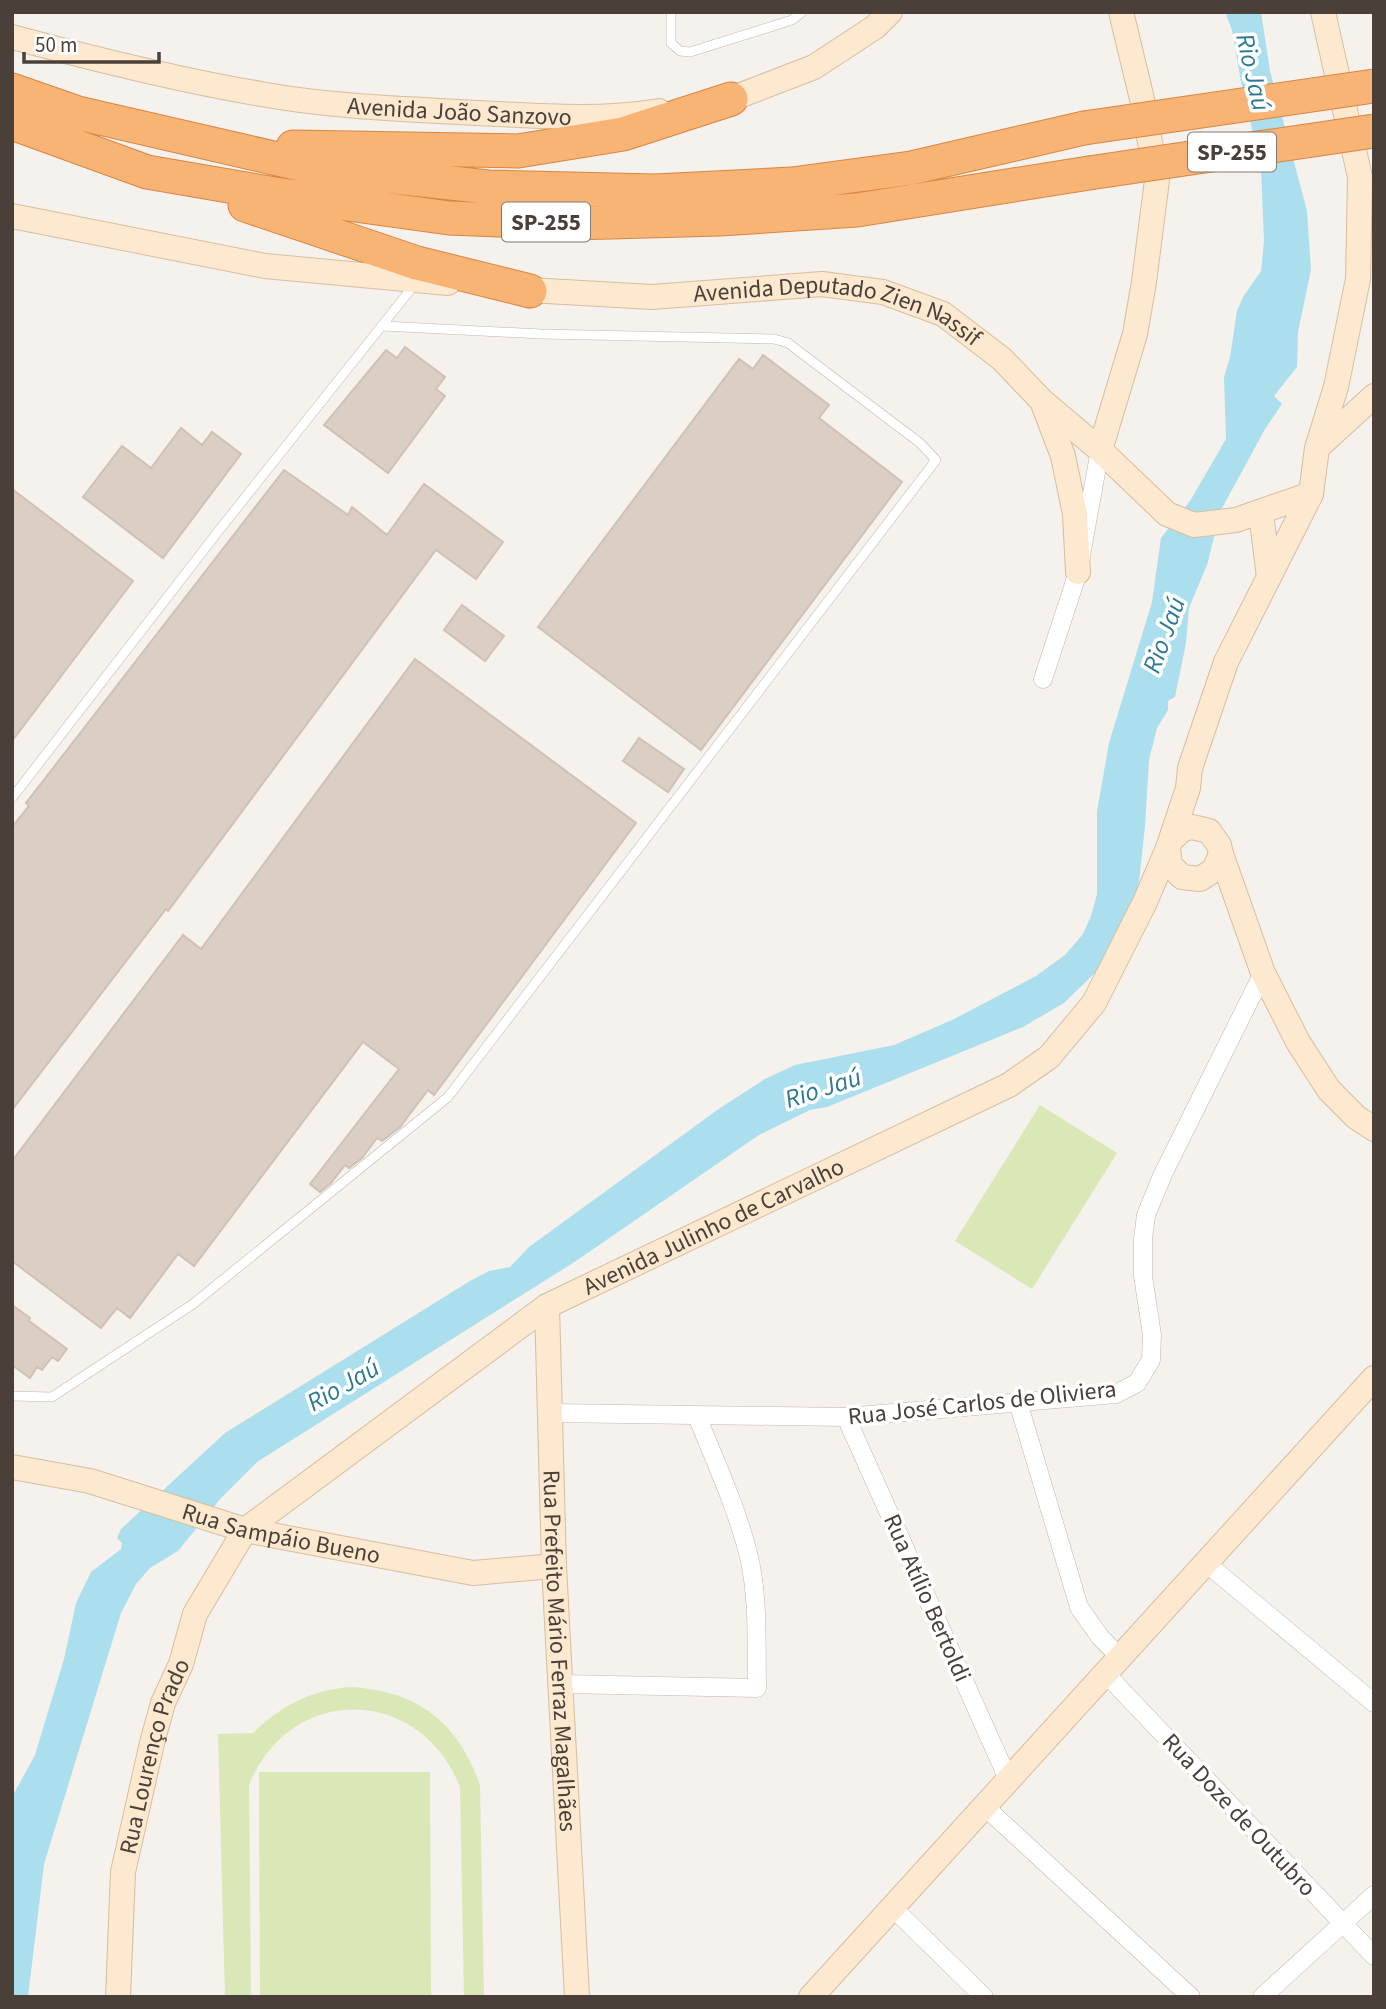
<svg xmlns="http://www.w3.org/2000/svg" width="1386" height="2009" viewBox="0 0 1386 2009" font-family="'Source Sans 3',sans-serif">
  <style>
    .green { fill: #dae7b7 }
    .water { fill: #acdfee }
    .building { fill: #dacec5; stroke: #d1c1b5; stroke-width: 2 }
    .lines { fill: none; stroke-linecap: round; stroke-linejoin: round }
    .lane-casing { stroke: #c1b7ae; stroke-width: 10 }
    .street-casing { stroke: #c1b7ae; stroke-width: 19 }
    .secondary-casing { stroke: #d6be9f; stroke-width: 26 }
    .highway-casing { stroke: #d88643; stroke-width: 35 }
    .lane { stroke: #fff; stroke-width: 9 }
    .street { stroke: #fff; stroke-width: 18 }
    .secondary { stroke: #fde9cf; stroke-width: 24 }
    .highway { stroke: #f8b474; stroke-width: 33 }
    .highway-bridge-casing { stroke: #d88643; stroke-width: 35; stroke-linecap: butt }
    .highway-bridge { stroke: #f8b474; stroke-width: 33 }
    .labels { text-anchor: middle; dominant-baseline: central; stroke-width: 7; stroke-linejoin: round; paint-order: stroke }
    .shield { fill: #fff; stroke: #807974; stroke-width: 2 }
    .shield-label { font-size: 23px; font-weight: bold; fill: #4a4039 }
    .street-label { font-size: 24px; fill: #4a4039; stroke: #fff }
    .water-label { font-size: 26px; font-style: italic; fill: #2e7a93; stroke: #fff }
  </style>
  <rect width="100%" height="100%" fill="#f5f1ec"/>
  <path class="green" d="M1040,1105L1117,1153L1032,1289L955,1241Z
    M349,1687C417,1690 458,1722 480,1785L484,1997H464L460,1787C420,1685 290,1683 249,1785L251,1997H225L218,1734L253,1733C282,1705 310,1691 349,1687Z
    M259,1772H430L431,1997H260Z"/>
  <path class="water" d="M1225,12H1261L1270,71L1307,211L1311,270L1298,332L1297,367L1274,396L1282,404L1265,429L1221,510L1207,565L1189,608L1186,643L1175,697L1168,701V710L1157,728L1149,760L1145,826L1139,882L1130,924L1098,970L1064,1003L1023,1027L827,1107L810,1110L759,1135L576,1261L257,1462L221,1498L178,1551L150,1568L136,1584L121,1613L44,1864L28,1997H12V1797L35,1755L64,1659L76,1603L91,1572L121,1549L122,1543L117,1538L121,1529L225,1433L470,1281L489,1271L510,1267L529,1247L720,1108L765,1079L795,1065L894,1045L952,1020L1036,976L1065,955L1083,934L1091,916L1097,894V811L1109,743L1152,602L1161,538L1190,501L1226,439L1224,377L1230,357L1237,311L1243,297L1261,271L1264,241L1261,168L1241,82L1232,30Z"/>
  <path class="building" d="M405,347L445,377L436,389L445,396L388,473L324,425L386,350L397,358Z
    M763,355L829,405L819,418L902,482L701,750L538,627L739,359L753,369Z
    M181,428L202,445L212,432L241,454L163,558L83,497L122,446L151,468Z
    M284,470L348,515L352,507L387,535L424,484L503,542L476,579L436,550L168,911L166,909L12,1110V827L29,806L26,803Z
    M12,489L133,581L12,741Z
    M462,605L504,636L485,661L444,630Z
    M415,659L636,823L434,1095L428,1090L400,1127L382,1141L377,1138L362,1158L349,1168L345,1165L331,1183L320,1192L310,1184L399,1069L363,1042L194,1266L178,1254L130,1318L117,1308L101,1328L12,1261V1161L183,935L201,949Z
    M639,738L684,769L668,792L623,761Z
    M12,1305L30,1318L29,1321L67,1349L58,1361L52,1357L42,1370L37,1367L30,1378L12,1365Z"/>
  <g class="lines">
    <defs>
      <path id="lane" d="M671,12V43L680,51L690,52L792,20L802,12
        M12,798L220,529L415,284
        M12,1396L52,1397L193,1304L448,1097L936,460L920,443L788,343L774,339L541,334L383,326"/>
      <path id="street" d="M1043,679L1078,572L1100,450
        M1018,1402L1079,1607L1100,1637L1120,1657
        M552,1413L846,1417L1116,1394L1137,1383L1151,1360L1152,1335L1143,1276V1239L1146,1215L1163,1174L1263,973
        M846,1417L1008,1779
        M1206,1563L1374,1703
        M1105,1673L1374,1956
        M562,1684L757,1688C756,1644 759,1596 748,1553C736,1506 715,1461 697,1416
        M984,1806L1191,1997
        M892,1907L984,1997
        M1262,1997L1374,1895"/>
      <g id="secondary">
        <path id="s1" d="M12,37C94,59 177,80 261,94C332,107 406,109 478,113C538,116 600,121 659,111"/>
        <path d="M716,102L731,99L814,67L875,27L890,12"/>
        <path d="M12,216L265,266L448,283"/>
        <path id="s2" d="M512,289L652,297L822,284L883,292L943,314L1002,359L1042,401L1100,450L1167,514L1194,525L1236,520L1311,494L1317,448L1336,387L1358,279L1360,177L1323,12"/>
        <path d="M1042,401L1063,456L1075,514L1078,572"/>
        <path d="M1318,447L1374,396"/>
        <path d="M1100,450L1135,334L1144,282L1157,180L1142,99L1121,12"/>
        <path d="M1261,513L1269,577"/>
        <path d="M1171,840L1183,829L1192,827L1209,831L1219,845L1221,854L1214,870L1200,879L1182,877L1170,865L1168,848L1188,788L1190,768L1226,662L1311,494"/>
        <path d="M1221,854L1263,973L1298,1042L1329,1090L1356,1117L1374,1129"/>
        <path id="s3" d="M547,1306L554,1566L577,1997"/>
        <path id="s4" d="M12,1467L90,1481L245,1530L473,1573L554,1566"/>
        <path id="s5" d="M118,1997L123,1872L152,1743L163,1703L181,1664L195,1614L245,1530L547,1306L1009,1085L1049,1057L1094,1003L1145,902L1168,848"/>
        <path d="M811,1997L1374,1378"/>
      </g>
      <path id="highway" d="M12,90L78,113L321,169L488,187L655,191L792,184L911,168L1084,128
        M12,123L147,172L275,194L449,218L574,223L720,219L857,210L1089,173
        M293,147L518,151L623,134L731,99
        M245,205L417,263L530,291"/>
    </defs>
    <use href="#lane" class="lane-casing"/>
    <use href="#street" class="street-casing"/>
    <use href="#secondary" class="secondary-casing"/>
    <use href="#highway" class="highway-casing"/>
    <use href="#lane" class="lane"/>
    <use href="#street" class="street"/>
    <use href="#secondary" class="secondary"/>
    <use href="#highway" class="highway"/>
    <defs>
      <path id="highway-bridge" d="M1084,128L1374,86
        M1089,173L1374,131"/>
    </defs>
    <use href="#highway-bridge" class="highway-bridge-casing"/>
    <use href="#highway-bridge" class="highway-bridge"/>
  </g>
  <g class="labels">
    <g class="shield">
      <rect x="1188" y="132.5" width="88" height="39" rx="5"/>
      <rect x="502" y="202.5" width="88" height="39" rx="5"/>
    </g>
    <g class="shield-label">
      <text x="1232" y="152">SP-255</text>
      <text x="546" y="222">SP-255</text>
    </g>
    <g class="street-label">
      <text stroke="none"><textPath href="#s1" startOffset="455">Avenida João Sanzovo</textPath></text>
      <text stroke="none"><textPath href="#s2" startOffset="331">Avenida Deputado Zien Nassif</textPath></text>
      <text stroke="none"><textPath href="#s5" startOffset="1052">Avenida Julinho de Carvalho</textPath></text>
      <text transform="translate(982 1403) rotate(-6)">Rua José Carlos de Oliviera</text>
      <text stroke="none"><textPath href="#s4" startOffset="278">Rua Sampáio Bueno</textPath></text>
      <text transform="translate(927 1598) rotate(66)">Rua Atílio Bertoldi</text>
      <text stroke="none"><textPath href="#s3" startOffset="345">Rua Prefeito Mário Ferraz Magalhães</textPath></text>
      <text stroke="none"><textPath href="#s5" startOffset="245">Rua Lourenço Prado</textPath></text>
      <text transform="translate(1239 1815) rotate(47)">Rua Doze de Outubro</text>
    </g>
    <g class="water-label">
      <text transform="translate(1253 72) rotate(77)">Rio Jaú</text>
      <text transform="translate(1164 635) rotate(-70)">Rio Jaú</text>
      <text transform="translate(823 1088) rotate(-18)">Rio Jaú</text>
      <text transform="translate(343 1385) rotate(-30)">Rio Jaú</text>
    </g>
  </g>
  <rect width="1386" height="2009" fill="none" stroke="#4a4039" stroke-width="28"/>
  <path d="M24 52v10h135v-10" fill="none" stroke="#4a4039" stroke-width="3.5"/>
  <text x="35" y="52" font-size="21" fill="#4a4039" stroke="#ffffff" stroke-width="5" paint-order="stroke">50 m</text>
</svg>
